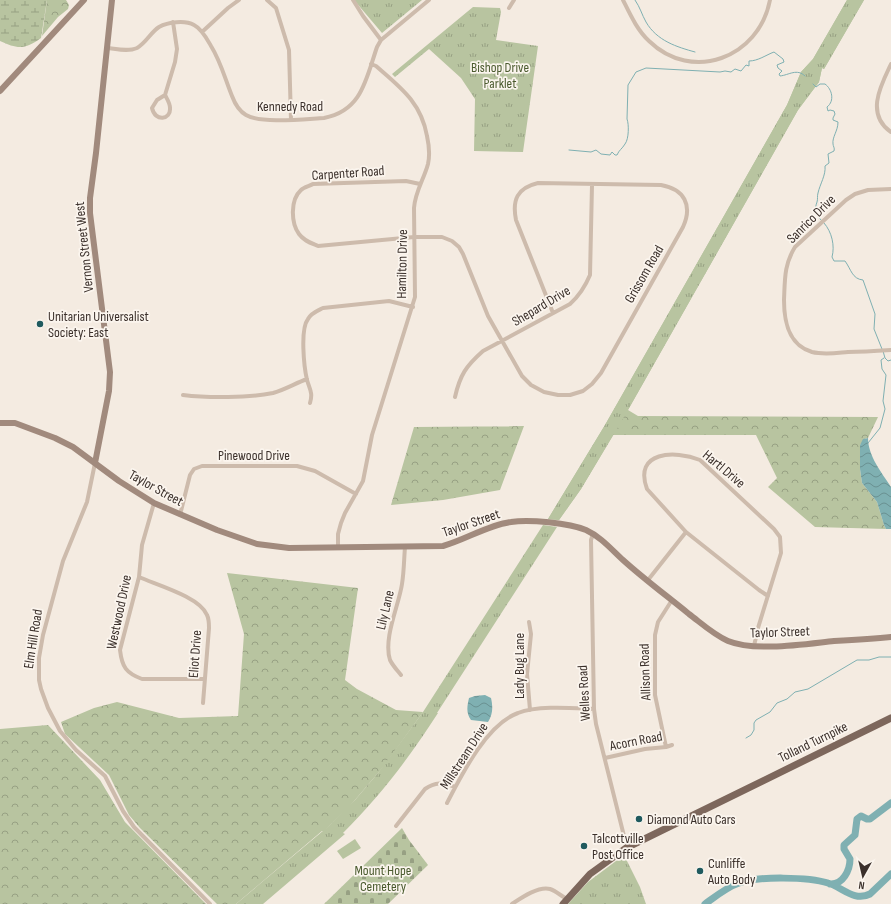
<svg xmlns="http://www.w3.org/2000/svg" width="891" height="904" viewBox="0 0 891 904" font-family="'Sofia Sans Condensed',sans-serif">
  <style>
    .forest { fill: url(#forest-crowns) }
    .wetland { fill: url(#wetland-marsh) }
    .cemetery { fill: url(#cemetery-stones) }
    .park { fill: url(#park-tufts) }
    .pitch { fill: #b8c4a0 }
    .water { fill: url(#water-waves) }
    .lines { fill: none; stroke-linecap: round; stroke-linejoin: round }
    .stream { stroke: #7fb0b2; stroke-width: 1 }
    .river { stroke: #7fb0b2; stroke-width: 7 }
    .street { stroke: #cdbbac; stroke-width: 4 }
    .secondary { stroke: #a18a7d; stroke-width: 6 }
    .primary { stroke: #7d675c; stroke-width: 7 }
    .poi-dot { fill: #1f5a5e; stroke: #fbf5ee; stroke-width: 1.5 }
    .labels { text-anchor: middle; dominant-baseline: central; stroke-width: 3.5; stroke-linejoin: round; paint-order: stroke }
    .park-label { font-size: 14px; fill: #4a5a2e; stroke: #fbf5ee }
    .street-label { font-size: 14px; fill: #3b302b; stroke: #fbf5ee }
    .poi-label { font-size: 14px; fill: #3b302b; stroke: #fbf5ee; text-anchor: start }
  </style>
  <defs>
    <pattern id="forest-crowns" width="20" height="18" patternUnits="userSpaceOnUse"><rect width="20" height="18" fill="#b8c4a0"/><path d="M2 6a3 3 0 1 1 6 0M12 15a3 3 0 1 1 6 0" fill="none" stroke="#97a083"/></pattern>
    <pattern id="wetland-marsh" width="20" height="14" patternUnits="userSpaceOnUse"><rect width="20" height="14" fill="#b8c4a0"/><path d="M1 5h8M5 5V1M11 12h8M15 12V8" fill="none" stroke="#97a083"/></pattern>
    <pattern id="cemetery-stones" width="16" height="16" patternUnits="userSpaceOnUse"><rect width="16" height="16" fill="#b8c4a0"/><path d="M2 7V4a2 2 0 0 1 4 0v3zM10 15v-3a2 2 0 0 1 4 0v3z" fill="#97a083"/></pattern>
    <pattern id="park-tufts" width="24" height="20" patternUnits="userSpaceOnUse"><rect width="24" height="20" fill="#b8c4a0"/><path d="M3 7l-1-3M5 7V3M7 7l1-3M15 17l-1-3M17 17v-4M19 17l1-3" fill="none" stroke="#97a083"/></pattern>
    <pattern id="water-waves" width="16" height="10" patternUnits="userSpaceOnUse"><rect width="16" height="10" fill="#7fb0b2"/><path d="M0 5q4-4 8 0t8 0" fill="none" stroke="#699091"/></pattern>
  </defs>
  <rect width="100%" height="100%" fill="#f4ebe1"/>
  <path class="forest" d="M47,0H66L69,5L68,9L58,17L42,36Z
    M847,0H864L824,69L822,68L819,82L798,110L628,410L638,416L878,417L868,438H866L860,445V469L862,483L877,502L884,525L886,529L815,527L768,487L777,478L756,435H613L581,489L559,520L548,519L605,425L787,105L801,72L813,59Z
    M524,426L500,490L443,500L391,505L414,427Z
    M227,573L358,588L345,680L357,689L396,710L423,712L384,766L349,807L324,831H322L236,904H217L140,828L129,815L109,775L65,734L61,722L94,708L117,702L179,718L238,716L244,634Z
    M48,725L100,780L125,822L206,904H0V729Z"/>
  <path class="wetland" d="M0,0H47L41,38C25,50 17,49 0,41Z"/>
  <path class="cemetery" d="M402,828L409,840L428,865L388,904H324Z"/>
  <path class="park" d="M354,0H422L382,33Z
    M847,0H864L824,69L822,68L819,82L798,110L620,424L581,489L559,520L548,519L605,425L787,105L801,72L813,59Z
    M473,7L500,8L501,12L496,40L538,46L523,152L474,151L475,99L461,78L429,49L395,77L392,74Z
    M543,525L557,527L437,713H438C409,758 381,795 343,833L345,834L263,904H236L330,825L355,800L378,773L423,712Z
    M624,855L640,887L646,904H568L588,882Z"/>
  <path class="pitch" d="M355,839L361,848L343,859L337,851Z"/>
  <path class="water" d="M868,438C868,456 882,473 891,487V529H886L884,525L877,502L862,483L860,469V445L863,439Z
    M485,695L491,698C493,707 493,714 488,722L471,720C466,713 467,707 469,698L475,696Z"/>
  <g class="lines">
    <path class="stream" d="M635,0C640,7 642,15 646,22C657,41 677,47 695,52
      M813,84L816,87L820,84H825C832,89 835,101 827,107L828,111L830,110L834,111L835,114L833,118V120L838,122C838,131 832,137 833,144C833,146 835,148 834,151L828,154L829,163L825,166C826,175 820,184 818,193C817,196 818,199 817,202C814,210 816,215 822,221
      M569,150L591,152L596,150L601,154L610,155L612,152L615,155H617C619,150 622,149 625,144C629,139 629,124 627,119L628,85L636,72L646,68L720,72L725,71L731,72L735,69L741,71L746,65L749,66V61C758,61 766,55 774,52L783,59L784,62L777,65L778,68L782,71L779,74L780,76C789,75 797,68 805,76
      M824,223C832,232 835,246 832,257L834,261H845C851,269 852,279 863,280L875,314L874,329L882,349
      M883,351L885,358L888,361L891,360
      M868,443L880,428L885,409L883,401L886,375L882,369L881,360L884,358
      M746,738L751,735L754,730V723L756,720L770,712L777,703L787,699L795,692L808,689L857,660H869L879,657H891"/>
    <path class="river" d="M830,884C843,885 850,870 850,859L844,849V845L855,835L857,819L861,816L867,819H870L891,803
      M705,904C716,896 727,887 739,883C757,876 809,877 828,883C842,887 854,902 870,894L891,874"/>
    <path class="street" d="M267,0L276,8L289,50L291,120
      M353,0L363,16L381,40
      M623,0C630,14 637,30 649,41C692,83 759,58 770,0
      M509,8L514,0
      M202,32L228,8L239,0
      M107,48C117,49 128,52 137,48C146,43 151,32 159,27C168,22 185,20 194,25C202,29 207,39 211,46C221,62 225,79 232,96C235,104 239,111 246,115C261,124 305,119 324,118C362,111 366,79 377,47L381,40L429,0
      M891,64C881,85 865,114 891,132
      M165,95L157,100L152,108C155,122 171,120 170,108C170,103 167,99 165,95L175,62L177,49L173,22
      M420,184L406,181L313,184C310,186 304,187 301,190C290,200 291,223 299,234C304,241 311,243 318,246L414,237H442L452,241L459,247L463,254L488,316L522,376L531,385L544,392L558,395H570L583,391L592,384L601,373L683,227C693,205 684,189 661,185L538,183C517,188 512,200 516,220L553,313
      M891,189L868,190L855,194L846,200L795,247C784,265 785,279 784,300C784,321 788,345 812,352C824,355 836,353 848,352C863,352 877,351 891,350
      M183,395C207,398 249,398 273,393C284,390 296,383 307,379
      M455,397C460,375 466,366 483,351L570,304C580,295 585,287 590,275L592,185
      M310,403C313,393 310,390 307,380C304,367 300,329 308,319C311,313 317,311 323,308L389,301L413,307
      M95,463L87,502L63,561L43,635L39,658V680L41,689L48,708L60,731L76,750L105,776L123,811L134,827L210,904
      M154,503L142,545L139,577L120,650C122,667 126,673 142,679H205
      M180,515L190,475L194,469L202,466H297L315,471L356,494
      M593,534L591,540L594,709L596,724L625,840L628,847
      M338,547V534L341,523L345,513L363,481L372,435L415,297L414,208C415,192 424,179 428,164C430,155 429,145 427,136C421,102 400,87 376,66L371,64
      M139,577C157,585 200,597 207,615C209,619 209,624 209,628L203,703
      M648,580L686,532
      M529,622L531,634L527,674L530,710
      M754,646L758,628L781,553L780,537L774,529L700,460C675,450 633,451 647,489L686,532L759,590L768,596
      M401,675C397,670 393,666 390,660C383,638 399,605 402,584C404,572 404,559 405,547
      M666,747L655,695V635L658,622L672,600
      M605,758L645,749L666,747L672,745
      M447,803C462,774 487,724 518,713C538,705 572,708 594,709
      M396,826L425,789C435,782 443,782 455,787
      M512,904C521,898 538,886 550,889C556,891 561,896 567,899"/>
    <path class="secondary" d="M0,91L84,0
      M0,423H15L55,438L73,447L119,481L154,503L217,530L257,544L289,548L443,546C465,540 488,525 511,522C529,519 569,523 586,530C601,537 611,549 623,560C644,579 667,596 689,614C701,623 714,635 728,641C755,652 805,644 834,641C853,640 872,639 891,637
      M95,463L109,391L110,372L90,213V198L96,153L112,0"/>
    <path class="primary" d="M563,904L590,874L626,848L891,718"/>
  </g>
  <g class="poi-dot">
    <circle cx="40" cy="324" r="4"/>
    <circle cx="639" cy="819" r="4"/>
    <circle cx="584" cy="846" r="4"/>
    <circle cx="700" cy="871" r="4"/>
  </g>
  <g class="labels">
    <g class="park-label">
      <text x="500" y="67">Bishop Drive<tspan x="500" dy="16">Parklet</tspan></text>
      <text x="383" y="870">Mount Hope<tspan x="383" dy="16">Cemetery</tspan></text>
    </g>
    <g class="street-label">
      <text x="290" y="106">Kennedy Road</text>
      <text transform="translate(348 173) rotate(-4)">Carpenter Road</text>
      <text transform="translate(811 219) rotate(-45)">Sanrico Drive</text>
      <text transform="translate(84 247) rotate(-96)">Vernon Street West</text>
      <text transform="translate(402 264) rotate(-89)">Hamilton Drive</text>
      <text transform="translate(644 274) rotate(-60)">Grissom Road</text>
      <text transform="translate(541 306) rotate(-31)">Shepard Drive</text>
      <text x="254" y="455">Pinewood Drive</text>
      <text transform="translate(724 469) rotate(40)">Hartl Drive</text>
      <text transform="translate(156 488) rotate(29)">Taylor Street</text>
      <text transform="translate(471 523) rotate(-19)">Taylor Street</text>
      <text transform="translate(385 610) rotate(-77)">Lily Lane</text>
      <text transform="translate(119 612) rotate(-78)">Westwood Drive</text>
      <text transform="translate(780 632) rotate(-2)">Taylor Street</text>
      <text transform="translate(33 639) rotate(-81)">Elm Hill Road</text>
      <text transform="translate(195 654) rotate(-86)">Eliot Drive</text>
      <text transform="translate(519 666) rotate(-90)">Lady Bug Lane</text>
      <text transform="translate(645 672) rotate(-92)">Allison Road</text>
      <text transform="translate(584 693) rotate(-93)">Welles Road</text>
      <text transform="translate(636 741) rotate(-11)">Acorn Road</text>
      <text transform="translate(813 742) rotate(-26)">Tolland Turnpike</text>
      <text transform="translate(464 756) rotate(-57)">Millstream Drive</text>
    </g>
    <g class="poi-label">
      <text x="48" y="316">Unitarian Universalist<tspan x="48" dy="16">Society: East</tspan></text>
      <text x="647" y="819">Diamond Auto Cars</text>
      <text x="592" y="838">Talcottville<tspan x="592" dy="16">Post Office</tspan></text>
      <text x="708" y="863">Cunliffe<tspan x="708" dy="16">Auto Body</tspan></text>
    </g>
  </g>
  <g transform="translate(863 876) rotate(188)" stroke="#fbf5ee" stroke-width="3" paint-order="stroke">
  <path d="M0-3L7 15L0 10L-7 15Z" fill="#3b302b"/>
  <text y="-6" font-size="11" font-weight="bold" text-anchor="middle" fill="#3b302b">N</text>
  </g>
</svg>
